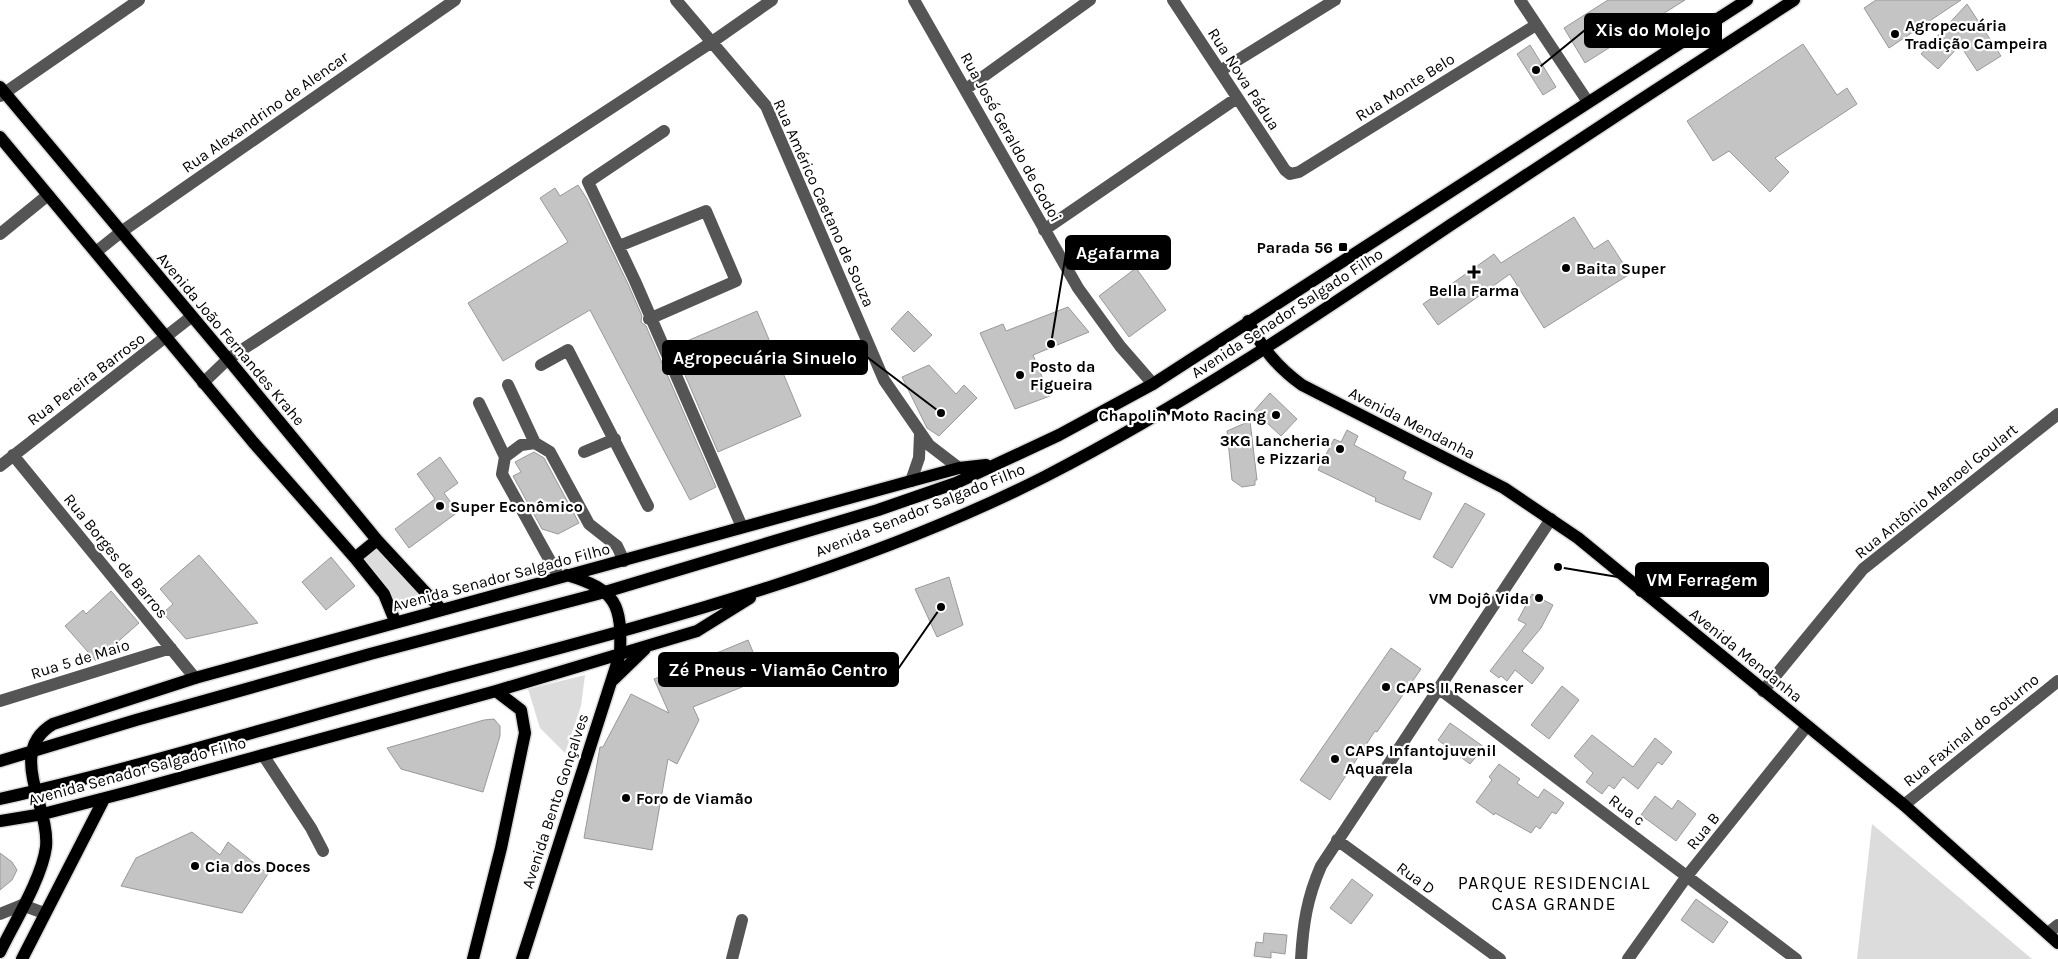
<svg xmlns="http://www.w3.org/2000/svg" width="2058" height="959" viewBox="0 0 2058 959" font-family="Karla,sans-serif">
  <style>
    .green { fill: #dcdcdc }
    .building { fill: #c4c4c4; stroke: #999 }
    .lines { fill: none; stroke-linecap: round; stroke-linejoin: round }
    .major-casing { stroke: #dbdbdb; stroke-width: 15 }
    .minor { stroke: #555; stroke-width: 12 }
    .major { stroke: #000; stroke-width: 12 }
    .poi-dot { fill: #000; stroke: #fff; stroke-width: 2 }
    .labels { text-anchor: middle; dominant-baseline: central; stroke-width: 4.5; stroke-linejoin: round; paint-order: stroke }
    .poi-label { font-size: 16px; font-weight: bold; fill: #000; stroke: #fff; text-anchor: start }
    .street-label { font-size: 16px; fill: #000; stroke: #fff }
    .neighbourhood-label { font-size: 18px; letter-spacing: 1px; fill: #000; stroke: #fff }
    .leader { fill: none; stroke: #000; stroke-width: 2 }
    .callout-dot { fill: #000; stroke: #fff; stroke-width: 2 }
    .callout { fill: #000; stroke: #000; stroke-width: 2 }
    .callout-label { font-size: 18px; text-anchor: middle; font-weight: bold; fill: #fff }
  </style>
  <rect width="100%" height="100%" fill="#fff"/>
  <path class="green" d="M377,543L419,594L396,604H392L360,559Z
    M585,675L581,706L565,753L540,728L528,689Z
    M1872,824L2032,959H1857Z"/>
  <path class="building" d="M1608,0H1685L1585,63L1564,28Z
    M1876,0H1961L1889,48L1864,8Z
    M1967,4L2001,56L1977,71L1960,45L1938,69L1921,54Z
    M1803,44L1837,95L1847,88L1857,104L1775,158L1789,172L1770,192L1729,151L1713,161L1687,121Z
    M1530,45L1556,87L1543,95L1517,54Z
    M578,185L587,199L628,284L642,316L641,322L646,326L716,487L690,500L590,310L503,361L468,303L568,242L540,198L555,188L560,196Z
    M1574,217L1594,249L1608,240L1630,274L1544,328L1510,274L1438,325L1423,304L1494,254L1501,263Z
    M1136,268L1166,310L1129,337L1099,296Z
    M1068,307L1089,332L1033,355L1050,396L1015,409L980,333L1003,324L1006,331Z
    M757,311L801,416L718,452L673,347Z
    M908,311L932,335L914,352L891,329Z
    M929,365L956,394L964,385L977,398L939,436L927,428L902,377Z
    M1270,393L1297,419L1281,436L1254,411Z
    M1250,421L1257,480H1255V485L1242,487L1232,480L1227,431Z
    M1347,430L1358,436L1354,445L1406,472L1403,479L1432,493L1420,520L1375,501L1376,498L1318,470L1334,439L1341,442Z
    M534,452L544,458L579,523L558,534L542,529L513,476L521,472L515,462Z
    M440,457L458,483L444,493L458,512L409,548L395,529L435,499L417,474Z
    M1465,503L1485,514L1452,568L1433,557Z
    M199,555L258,623L186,639L163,613L173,604L160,589Z
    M331,557L355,586L326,610L302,582Z
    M949,577L963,625L937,637L915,589Z
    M111,591L139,623L96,661L65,626L83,610L86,614Z
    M1532,594L1553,605L1541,628L1522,651L1544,668L1532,684L1515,670L1507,681L1501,676L1499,678L1490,671L1526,624L1518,620Z
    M748,640L764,678L693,707L699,720L677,764L668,759L652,850L584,838L600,747H603L631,694L669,713L654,679Z
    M1391,648L1421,669L1377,732L1375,731L1330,800L1300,780Z
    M1562,686L1579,700L1549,739L1531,725Z
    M494,719L500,726V736L483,792L401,769L387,748L484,720Z
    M1450,723L1484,747L1470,764L1438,740Z
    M1592,735L1633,767L1655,738L1672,752L1662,765L1658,762L1638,789L1623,777L1614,789L1609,785L1602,794L1586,782L1593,773L1574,756Z
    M1499,764L1520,779L1517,783L1538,798L1544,789L1564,803L1556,814L1552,812L1540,829L1536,826L1531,833L1495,813L1494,815L1476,802L1492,780L1489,777Z
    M1655,796L1672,809L1678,800L1696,814L1676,841L1641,815Z
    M192,832L220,855L228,842L268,874L242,913L121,886L136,858Z
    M0,853L12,862L17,870L12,880L0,890Z
    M1352,879L1373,895L1351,924L1330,908Z
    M1696,899L1728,922L1713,943L1681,920Z
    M1264,933L1287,935L1285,954L1271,952V958L1254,956L1256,942L1263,943Z"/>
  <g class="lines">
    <defs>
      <path id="major" d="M0,87L228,359L377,540L441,609
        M0,137L253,442L355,558L384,594L395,621
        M1248,321C1262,348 1277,367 1302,385L1504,488L1578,538L1904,805L2058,943
        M355,558L377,540
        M613,680L645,649
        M0,761L136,720L370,654L605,592L878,510L956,483L1059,435L1153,384L1747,0
        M0,799C146,766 289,721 433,682C641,626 853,574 1046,476C1188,403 1320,313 1452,224C1565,149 1680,74 1794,0
        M0,821L43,814L132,791L496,691L697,631L750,598
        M0,952C14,923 42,878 46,847C50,806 6,752 53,724L195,678L911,481L959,468L986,465
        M22,959L104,799
        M473,959L501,848L525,733L521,710L496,691
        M522,959L620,654C622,605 617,590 567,575"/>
    </defs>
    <use href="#major" class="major-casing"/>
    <path class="minor" d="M676,0L766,106L884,380L929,445L959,468
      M914,0L1078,288L1120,346L1153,384
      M1173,0L1285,170L1290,174L1299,172L1536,25
      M1520,0L1588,102
      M1220,71L1335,0
      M966,89L1090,0
      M0,96L139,0
      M664,131L588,182L635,281L742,527
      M1044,230L1237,98
      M0,234L48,195
      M619,246L706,211L736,281L649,319
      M96,252L121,232L455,0
      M541,365L568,350L648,506
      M203,383L228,359L712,42L772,0
      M508,385L535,443
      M479,403L505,457
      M584,452L615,439
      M13,455L195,678
      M0,466L191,317
      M911,481L919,458L920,434
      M559,577L502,474L505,457L521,445L535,443L550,452L589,524L617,546L624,561
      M1438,688L1796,959
      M1763,691L1863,569L2058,414
      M0,701L171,648
      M263,755L311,828L323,851
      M1904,805L2058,681
      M1337,840L1500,959
      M0,914L22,905L44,913
      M2048,933L2058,925
      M732,959L742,920
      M1301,959C1303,924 1307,898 1321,866L1551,519
      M1628,959L1687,876L1807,726"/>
    <use href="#major" class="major"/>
  </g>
  <g class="poi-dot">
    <circle cx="1895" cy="34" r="5"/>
    <rect x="1338" y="242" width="10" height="10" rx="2.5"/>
    <circle cx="1566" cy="268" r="5"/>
    <path d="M1471.5 264.5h5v5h5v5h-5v5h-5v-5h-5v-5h5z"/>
    <circle cx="1020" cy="375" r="5"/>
    <circle cx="1276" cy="415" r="5"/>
    <circle cx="1340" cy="449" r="5"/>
    <circle cx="440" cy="506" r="5"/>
    <circle cx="1539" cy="598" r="5"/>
    <circle cx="1386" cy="687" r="5"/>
    <circle cx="1335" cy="759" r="5"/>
    <circle cx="626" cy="798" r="5"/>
    <circle cx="195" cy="866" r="5"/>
  </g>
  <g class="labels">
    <g class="poi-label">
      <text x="1905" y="25">Agropecuária<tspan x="1905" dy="18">Tradição Campeira</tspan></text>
      <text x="1333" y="247" text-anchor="end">Parada 56</text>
      <text x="1576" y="268">Baita Super</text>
      <text x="1474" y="290" text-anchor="middle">Bella Farma</text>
      <text x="1030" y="366">Posto da<tspan x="1030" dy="18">Figueira</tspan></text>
      <text x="1266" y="415" text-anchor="end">Chapolin Moto Racing</text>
      <text x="1330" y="440" text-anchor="end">3KG Lancheria<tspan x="1330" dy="18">e Pizzaria</tspan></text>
      <text x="450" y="506">Super Econômico</text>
      <text x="1529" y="598" text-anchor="end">VM Dojô Vida</text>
      <text x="1396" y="687">CAPS II Renascer</text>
      <text x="1345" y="750">CAPS Infantojuvenil<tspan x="1345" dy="18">Aquarela</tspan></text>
      <text x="636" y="798">Foro de Viamão</text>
      <text x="205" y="866">Cia dos Doces</text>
    </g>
    <g class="street-label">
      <text transform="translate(1244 79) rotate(57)">Rua Nova Pádua</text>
      <text transform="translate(1405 87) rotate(-32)">Rua Monte Belo</text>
      <text transform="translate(265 112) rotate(-35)">Rua Alexandrino de Alencar</text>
      <text transform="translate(1011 137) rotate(61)">Rua José Geraldo de Godoi</text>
      <text transform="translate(824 203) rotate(66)">Rua Américo Caetano de Souza</text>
      <text transform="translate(1287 313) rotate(-33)">Avenida Senador Salgado Filho</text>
      <text transform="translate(231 339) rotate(50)">Avenida João Fernandes Krahe</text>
      <text transform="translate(86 379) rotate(-37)">Rua Pereira Barroso</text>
      <text transform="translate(1412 423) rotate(27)">Avenida Mendanha</text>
      <text transform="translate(1936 491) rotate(-39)">Rua Antônio Manoel Goulart</text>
      <text transform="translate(920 510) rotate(-22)">Avenida Senador Salgado Filho</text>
      <text transform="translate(116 556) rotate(51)">Rua Borges de Barros</text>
      <text transform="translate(501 577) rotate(-15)">Avenida Senador Salgado Filho</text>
      <text transform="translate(1746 655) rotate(39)">Avenida Mendanha</text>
      <text transform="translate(80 659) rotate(-17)">Rua 5 de Maio</text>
      <text transform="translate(1971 730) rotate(-39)">Rua Faxinal do Soturno</text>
      <text transform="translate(137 771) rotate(-15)">Avenida Senador Salgado Filho</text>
      <text transform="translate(555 801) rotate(-72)">Avenida Bento Gonçalves</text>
      <text transform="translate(1627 810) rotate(37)">Rua c</text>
      <text transform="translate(1703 831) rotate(-51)">Rua B</text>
      <text transform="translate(1416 878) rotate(36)">Rua D</text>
    </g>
    <g class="neighbourhood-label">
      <text x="1554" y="883">PARQUE RESIDENCIAL<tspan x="1554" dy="21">CASA GRANDE</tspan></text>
    </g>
  </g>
  <path class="leader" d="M1536 70L1585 30M1051 344L1066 253M941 413L867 357M1558 567L1636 580M941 607L898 669"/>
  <g class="callout-dot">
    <circle cx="1536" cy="70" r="5"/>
    <circle cx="1051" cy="344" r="5"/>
    <circle cx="941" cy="413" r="5"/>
    <circle cx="1558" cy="567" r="5"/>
    <circle cx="941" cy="607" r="5"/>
  </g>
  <g class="callout">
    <rect x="1585" y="14" width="136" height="33" rx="5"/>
    <rect x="1066" y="236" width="104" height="33" rx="5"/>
    <rect x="663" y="341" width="204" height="33" rx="5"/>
    <rect x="1636" y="563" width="132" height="33" rx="5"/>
    <rect x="659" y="653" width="239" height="33" rx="5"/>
  </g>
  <g class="callout-label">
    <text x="1653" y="36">Xis do Molejo</text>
    <text x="1118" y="259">Agafarma</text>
    <text x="765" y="364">Agropecuária Sinuelo</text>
    <text x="1702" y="586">VM Ferragem</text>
    <text x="778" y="676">Zé Pneus - Viamão Centro</text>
  </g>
</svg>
